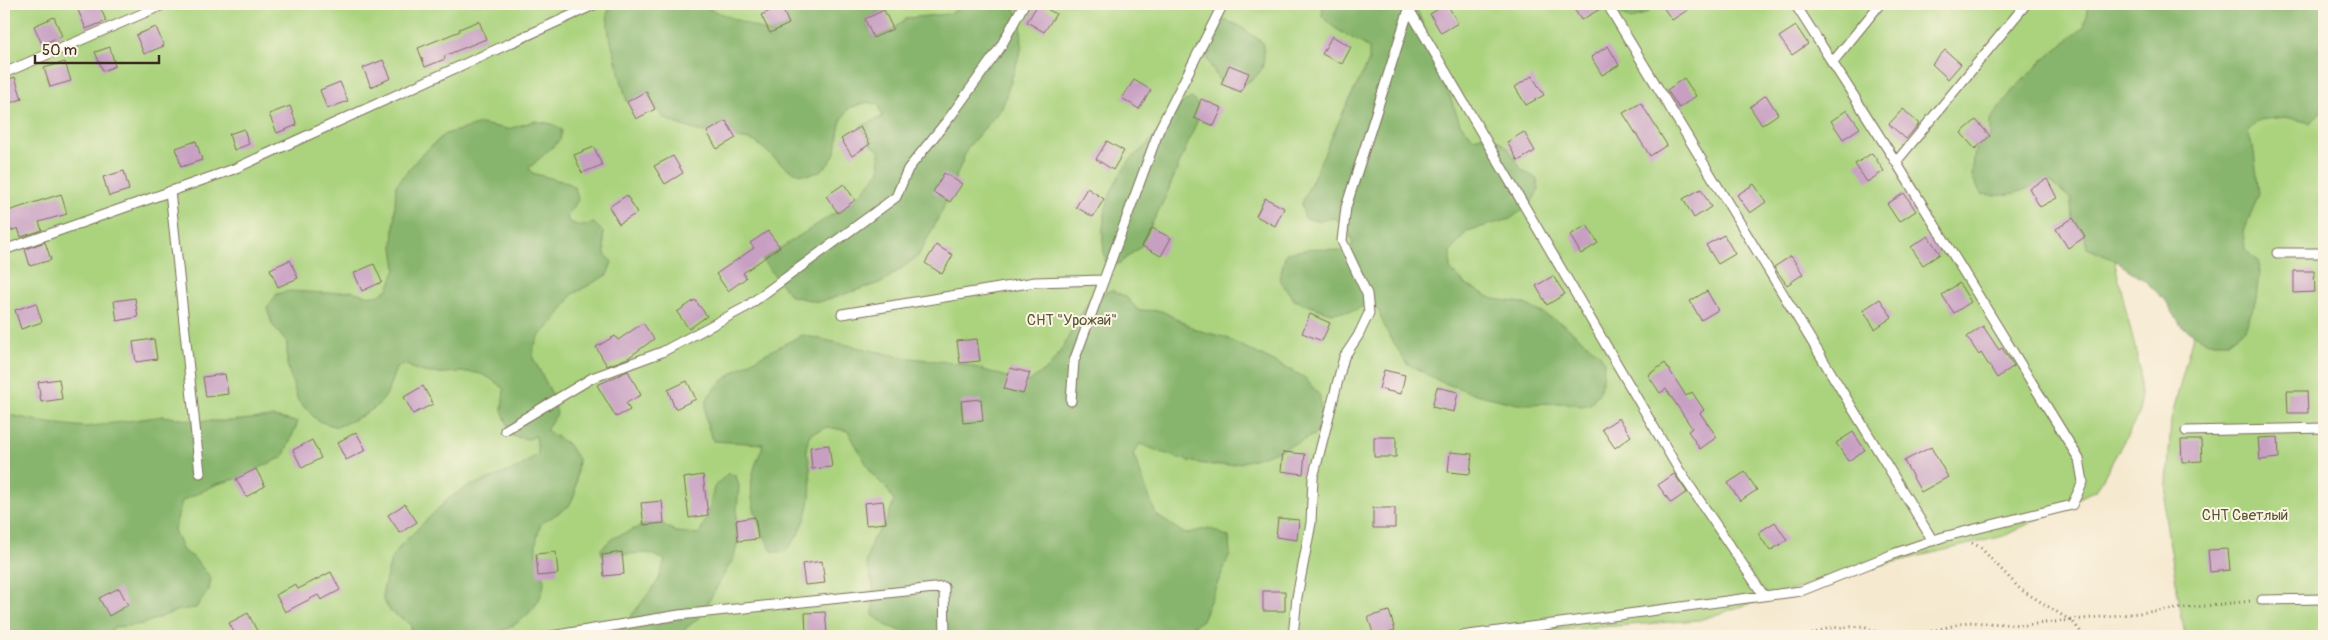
<svg xmlns="http://www.w3.org/2000/svg" width="2328" height="640" viewBox="0 0 2328 640" font-family="Pangolin,sans-serif">
  <style>
    .green { fill: #abd37e; stroke: #737e4e }
    .forest { fill: #88b56d; stroke: #627046 }
    .building { fill: #c79fc3 }
    .lines { fill: none; stroke-linecap: round; stroke-linejoin: round }
    .lane-casing { stroke: #7c6d5c; stroke-width: 11 }
    .path { stroke: #7c6d5c; stroke-width: 3; stroke-dasharray: 1 4; stroke-linecap: butt }
    .lane { stroke: #fff; stroke-width: 9 }
    .labels { text-anchor: middle; dominant-baseline: central; stroke-width: 4; stroke-linejoin: round; paint-order: stroke }
    .park-label { font-size: 15px; fill: #575436; stroke: #fcf5e5 }
  </style>
  <rect width="100%" height="100%" fill="#fcf5e5"/>
  <filter id="ink" filterUnits="userSpaceOnUse"><feTurbulence type="fractalNoise" baseFrequency=".02" numOctaves="2"/><feDisplacementMap in="SourceGraphic" scale="10" xChannelSelector="R" yChannelSelector="G"/><feConvolveMatrix kernelMatrix="1 2 1 2 8 2 1 2 1" color-interpolation-filters="sRGB"/></filter>
  <filter id="wash" filterUnits="userSpaceOnUse"><feTurbulence type="fractalNoise" baseFrequency=".0096" numOctaves="4" result="noise"/><feDisplacementMap in="SourceGraphic" scale="20" xChannelSelector="R" yChannelSelector="G"/><feGaussianBlur stdDeviation="1.12" result="paint"/><feColorMatrix in="noise" values="0 0 0 0 0 0 0 0 0 0 0 0 0 0 0 0 0 1.4 0 .05"/><feComposite in="paint" operator="in"/></filter>
  <g filter="url(#wash)">
    <rect width="100%" height="100%" fill="#f5e9cf"/>
    <path class="green" d="M4,4H2104L2108,234L2140,369V412L2097,489L2004,536L1843,574L1699,620L1474,636H4Z
      M2324,77V636H2185L2165,516L2171,420L2211,266L2236,90Z"/>
    <path class="forest" d="M612,4H697L770,33L789,24L781,6L782,4H882L884,10L865,19L873,38L893,29L907,18L949,14L967,4H1013L1021,22L1022,47L1002,108L968,147L942,211L918,256L883,282L819,302L791,296L762,260L855,200L880,171L879,150L870,144L860,127L882,117L879,105L868,102L849,108C847,112 843,117 841,121C836,135 840,149 830,162C802,194 777,157 755,142C750,139 742,139 736,138L726,121L707,132L698,131L680,125L662,117L646,91L627,102L609,34L607,14Z
      M1323,4H1415L1460,123L1473,138L1490,134L1507,147L1522,170L1537,179L1539,190L1530,204L1510,219L1467,231L1450,252V269L1466,285L1494,299L1523,303L1563,324L1600,354L1604,362L1603,378L1599,393L1590,404L1582,406L1566,403L1517,404L1476,394L1441,382L1406,363L1386,330L1378,310L1368,304L1353,311L1330,313L1294,300L1279,279L1286,253L1316,248L1345,252L1353,244L1347,226L1334,218L1319,221L1305,218L1301,205L1344,110L1369,61V48C1352,36 1335,32 1322,16Z
      M1613,4H1658L1646,13L1631,20L1617,11Z
      M2088,4H2324V109L2310,123L2286,117L2259,120L2248,131L2254,152L2259,193L2244,231L2245,250L2260,262L2256,300L2245,329L2228,342H2207L2181,326L2166,301L2144,280L2114,260L2087,248L2085,237L2073,218L2070,198L2047,179C2021,192 2010,198 1981,194L1972,177L1975,149L1990,136V120L2013,90L2042,61L2084,27Z
      M1223,20L1238,25L1262,42C1269,71 1257,80 1232,89L1220,82L1206,57L1216,25Z
      M1192,98L1201,109L1198,119L1165,198L1140,247L1121,262L1116,265L1106,263C1097,226 1107,185 1134,156C1138,152 1142,150 1146,146C1158,132 1171,117 1183,102Z
      M535,121L552,124L562,130L560,140L529,168L532,173L568,183L575,188L578,200L567,217L569,222L581,226L594,223L603,232L605,254L612,262L607,275L573,294L553,323L539,336L533,348V358L552,394L557,414L546,430L569,445L578,459L575,494L569,506L541,524C536,538 534,550 538,565C540,571 544,577 544,583C541,611 513,629 488,636C473,640 430,636 411,636V624L391,612L383,600V590L391,560L401,545L449,498L465,488L518,468L538,454L536,436L528,439L512,436L502,410L504,389C497,383 487,375 477,373C452,369 429,380 407,365L397,367C392,375 389,392 385,397C375,412 353,420 337,427L318,421L298,401L287,365V343L272,324L267,308L277,294L290,291L324,293L352,291L365,295L378,296L388,289L396,269L393,247L396,185L420,156L445,134L481,124L508,129Z
      M1112,290L1126,297L1138,310L1162,311L1197,330L1224,337L1304,377L1320,396L1321,421L1317,433C1299,444 1246,464 1226,465C1197,467 1166,454 1140,444L1133,454L1156,515L1185,534L1209,528L1229,537L1230,554L1202,620L1179,636H917L887,626L873,615V585L866,562L872,540L887,520L894,501L888,490L872,474L848,431L828,427L810,434C803,454 808,449 810,468C813,500 807,531 783,553L772,551C759,526 747,502 753,473C755,463 761,454 763,444L713,441C708,429 701,409 709,396C724,371 776,349 802,335L902,357L964,364L1027,383L1049,367L1058,355L1091,297Z
      M4,414L48,423L86,427L163,416L194,421H230L273,417L298,422L283,457L236,479L217,484L182,501L174,530L183,551L193,557L211,578L209,590L196,608L179,610L143,624L115,627L104,636H4Z
      M728,473L736,476L739,486L736,520L738,541L734,557L700,617L685,629L679,636H619V632L658,581L665,560L648,553L602,555L601,549L613,538L644,525L661,523L676,532L699,534L708,515L714,487Z"/>
    <g id="blocks">
      <path class="building" d="M95,4H99L106,21L86,29L78,10Z
        M1038,4L1056,14L1044,32L1027,22Z
        M1447,4L1458,23L1441,33L1430,14Z
        M1571,4H1601L1602,8L1581,20Z
        M1661,4H1697L1672,20Z
        M781,6L789,24L770,33L761,15Z
        M884,10L893,29L873,38L865,19Z
        M54,17L62,36L42,44L34,26Z
        M479,21L486,39L444,56L445,59L425,67L418,48L460,31L459,29Z
        M1796,26L1808,44L1792,55L1779,37Z
        M156,27L164,46L144,54L136,35Z
        M1332,36L1351,47L1342,64L1322,54Z
        M1608,46L1619,65L1602,75L1591,57Z
        M110,47L115,66L103,71L95,52Z
        M1945,50L1961,64L1948,79L1932,64Z
        M383,60L391,78L371,87L363,68Z
        M65,62L71,81L50,87L44,68Z
        M1229,65L1249,73L1241,92L1221,84Z
        M1532,76L1544,95L1526,105L1515,87Z
        M15,77L22,99L4,105V81Z
        M1684,78L1696,96L1679,108L1667,90Z
        M1134,80L1151,90L1139,109L1122,98Z
        M340,82L348,101L327,109L320,90Z
        M646,91L655,109L636,119L627,102Z
        M1766,95L1778,114L1762,125L1750,107Z
        M1201,99L1222,108L1214,126L1194,118Z
        M1641,103L1667,145L1650,156L1623,113Z
        M290,106L297,125L277,133L269,114Z
        M1903,109L1919,124L1906,139L1889,124Z
        M1847,110L1860,128L1843,139L1831,121Z
        M1976,120L1990,136L1975,149L1961,133Z
        M726,121L736,138L717,149L707,132Z
        M860,127L870,144L852,156L841,139Z
        M244,129L249,144L234,150L229,134Z
        M1524,132L1535,151L1518,161L1507,142Z
        M196,141L202,160L181,167L176,148Z
        M1107,141L1124,151L1113,170L1096,159Z
        M594,147L602,165L582,173L574,155Z
        M1872,153L1884,171L1867,182L1855,164Z
        M673,156L683,173L665,184L654,166Z
        M124,171L129,190L109,196L103,177Z
        M944,173L962,184L950,202L933,192Z
        M2047,179L2057,198L2040,207L2029,188Z
        M844,184L855,200L838,213L826,196Z
        M1754,184L1766,202L1750,213L1737,195Z
        M1087,188L1104,199L1093,217L1076,207Z
        M1701,189L1711,207L1694,218L1683,199Z
        M1904,193L1916,211L1899,222L1887,204Z
        M61,194L67,214L39,222L42,230L21,237L18,228L11,231L5,212Z
        M627,195L637,213L619,224L609,207Z
        M1265,198L1284,208L1275,226L1256,216Z
        M2073,218L2085,237L2068,248L2056,229Z
        M1587,225L1598,243L1581,254L1570,235Z
        M1152,228L1171,238L1161,256L1142,246Z
        M768,231L780,247L743,273L746,278L728,291L716,274L754,248L750,243Z
        M1724,235L1735,254L1718,264L1706,245Z
        M1928,236L1940,254L1923,265L1911,247Z
        M45,242L51,260L30,266L25,249Z
        M936,245L953,255L942,274L925,263Z
        M1791,256L1803,274L1787,285L1774,267Z
        M290,260L298,278L278,287L270,269Z
        M374,264L382,282L362,291L354,273Z
        M2294,271H2314L2315,292L2294,293Z
        M1553,276L1565,294L1547,305L1536,286Z
        M1959,283L1971,302L1954,313L1942,295Z
        M1707,291L1718,310L1701,320L1690,301Z
        M135,298L138,317L117,321L114,301Z
        M1880,299L1892,317L1875,329L1863,310Z
        M695,300L707,316L689,329L677,312Z
        M36,303L42,322L21,329L15,310Z
        M1310,314L1330,323L1322,341L1302,333Z
        M643,323L654,339L628,358L607,366L596,347L615,336L618,340Z
        M1983,326L1999,350L2002,348L2014,366L1997,378L1981,353L1979,355L1967,337Z
        M154,339L157,359L136,362L133,342Z
        M977,339L980,361L960,363L957,341Z
        M1665,363L1686,396L1692,392L1704,410L1700,413L1717,437L1700,449L1688,431L1692,428L1666,389L1660,393L1648,375Z
        M1010,368L1030,373L1023,394L1004,389Z
        M1384,370L1405,375L1401,394L1379,389Z
        M628,371L641,395L626,403L630,410L616,417L597,385Z
        M225,374L228,394L206,397L203,377Z
        M59,379L62,399L41,402L38,382Z
        M687,381L696,399L675,409L668,390Z
        M423,386L433,404L413,414L404,397Z
        M1437,387L1458,392L1454,412L1432,407Z
        M2287,391H2307L2308,413H2288Z
        M981,399L983,421L963,423L961,401Z
        M1619,418L1631,436L1615,448L1602,429Z
        M356,432L366,450L346,460L337,443Z
        M1853,432L1865,450L1848,461L1836,443Z
        M1374,437H1396V457H1374Z
        M2278,437L2279,458L2260,460L2258,438Z
        M312,440L321,458L302,468L293,450Z
        M2181,440H2201L2202,461L2182,462Z
        M829,445L832,467L812,469L810,447Z
        M1931,447L1948,477L1921,492L1904,461Z
        M1283,452L1305,454L1303,474L1281,471Z
        M1450,452L1472,454L1470,474L1448,472Z
        M256,469L265,486L246,497L236,479Z
        M1745,472L1757,490L1740,501L1728,483Z
        M1674,474L1687,492L1671,503L1658,485Z
        M703,475L708,515L689,518L684,478Z
        M662,501L664,523L644,525L641,503Z
        M883,501L886,523L866,525L864,503Z
        M405,504L417,522L400,533L388,515Z
        M1373,508H1395V528H1373Z
        M755,517L758,539L738,541L736,520Z
        M1278,518L1299,520L1297,540L1276,537Z
        M1775,522L1787,540L1770,551L1758,533Z
        M2228,549L2230,570L2210,572L2208,550Z
        M556,552L558,574L538,576L536,554Z
        M622,552L624,574L604,576L602,555Z
        M822,561L825,583L805,585L802,564Z
        M331,572L340,590L321,600L318,595L285,612L276,595L295,584L298,589Z
        M119,588L128,605L109,616L99,598Z
        M1263,591H1285V611H1263Z
        M1389,611L1395,630L1374,636L1368,617Z
        M825,612L827,633L806,635L805,613Z
        M248,613L257,631L247,636H236L229,623Z"/>
    </g>
  </g>
  <g filter="url(#ink)">
    <use href="#blocks" fill-opacity="0" stroke="#7c6d5c" stroke-width="1"/>
    <g class="lines">
      <defs>
        <path id="lane" d="M1406,4L1679,470L1764,596
          M1607,4L1933,541
          M1832,63L1880,4
          M4,73L165,4
          M1896,162L2026,4
          M170,191L200,473
          M4,250L234,169L596,4
          M2277,253H2324
          M842,314L1035,282L1104,280
          M1071,401L1074,361L1159,130L1223,4
          M505,430L592,378L662,352L746,307L896,197L908,169L950,117L1000,48L1024,4
          M2186,431L2324,428
          M2262,600L2324,599
          M551,636L679,615L944,587L945,636
          M1293,636L1297,597L1311,523L1313,478L1344,357L1358,336L1369,313L1367,294L1342,241L1346,207L1409,9
          M1461,636L1801,591L1896,553L1943,537L2072,505L2083,482L2079,459L1896,162L1795,4"/>
      </defs>
      <use href="#lane" class="lane-casing"/>
      <path class="path" d="M1972,543L1980,547L2020,589L2073,622L2084,636
        M1807,636L1829,628L1864,626L1884,636
        M1912,636L1968,622L2026,625L2251,601"/>
      <use href="#lane" class="lane"/>
    </g>
  </g>
  <g class="labels">
    <g class="park-label">
      <text x="1072" y="320">СНТ "Урожай"</text>
      <text x="2245" y="515">СНТ Светлый</text>
    </g>
  </g>
  <rect width="2328" height="640" fill="none" stroke="#fcf5e5" stroke-width="20"/>
  <path d="M35 55v8h124v-8" fill="none" stroke="#3b2a1e" stroke-width="2.5"/>
  <text x="42" y="55" font-size="15" fill="#3b2a1e" stroke="#fcf5e5" stroke-width="4" paint-order="stroke">50 m</text>
</svg>
